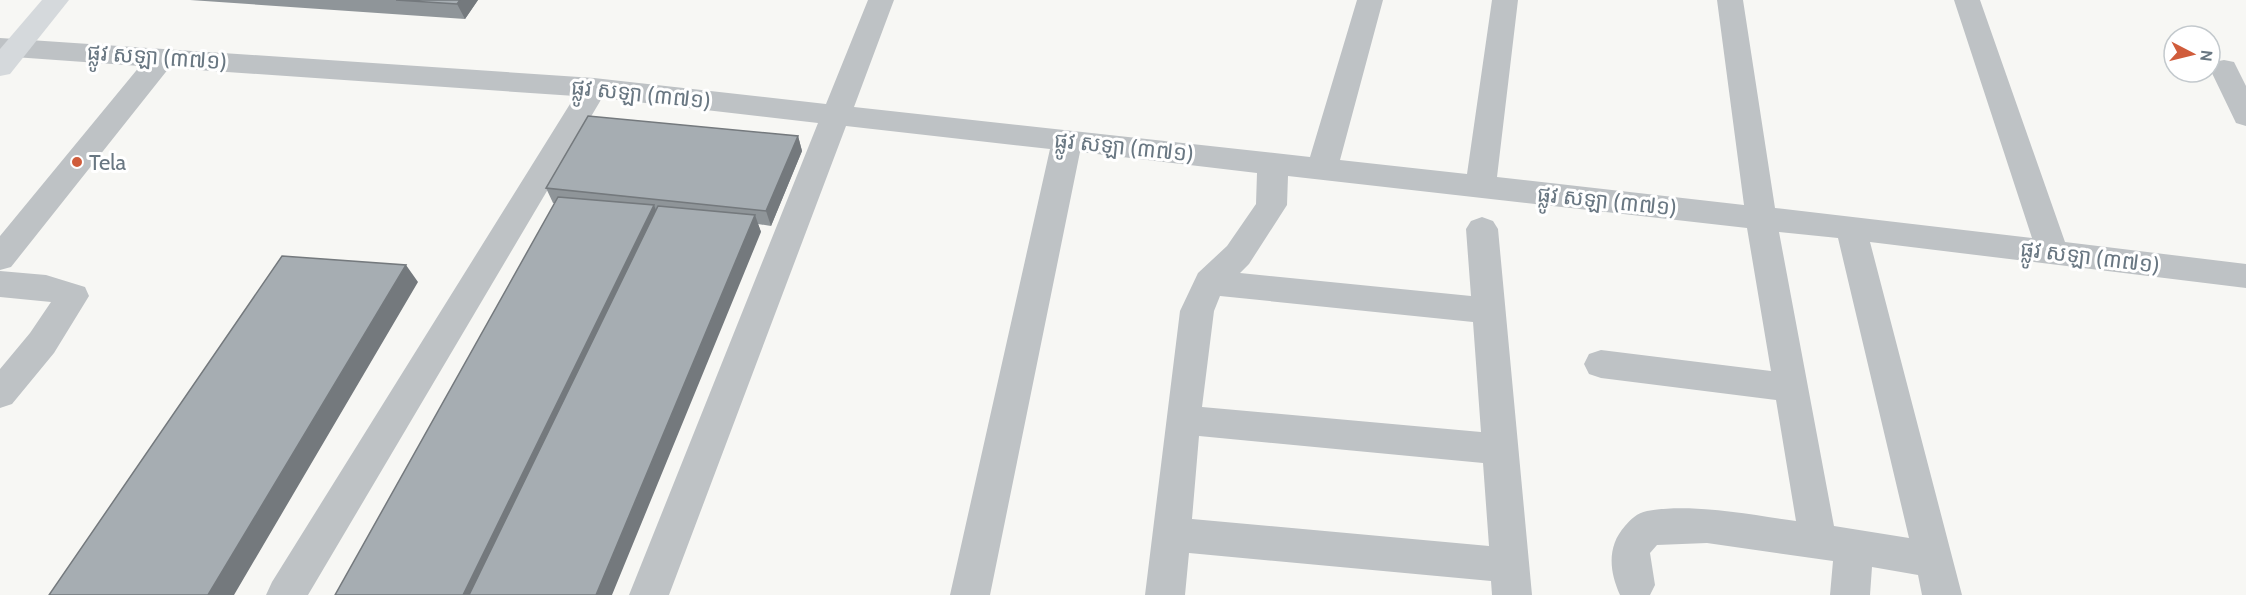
<svg xmlns="http://www.w3.org/2000/svg" width="2246" height="595" viewBox="0 0 2246 595" font-family="Cabin,'Noto Sans Khmer',sans-serif">
  <style>
    .lines { fill: none; stroke-linecap: round; stroke-linejoin: round }
    .minor { fill: #bec2c5; fill-rule: evenodd }
    .major { fill: #d5d9dc; fill-rule: evenodd }
    .wall { fill: #8f9599 }
    .shaded-wall { fill: #74797d }
    .building { fill: #a6adb2; stroke: #74797d; stroke-width: 1.5 }
    .poi-dot { fill: #d05c3b; stroke: #fff; stroke-width: 2 }
    .labels { text-anchor: middle; dominant-baseline: central; stroke-width: 6; stroke-linejoin: round; paint-order: stroke }
    .street-label { font-size: 22px; fill: #697782; stroke: #fff }
    .poi-label { font-size: 22px; fill: #697782; stroke: #fff; text-anchor: start }
  </style>
  <rect width="100%" height="100%" fill="#f7f7f4"/>
  <g class="lines">
    <path class="minor" d="M868,0H894L854,107L1310,157L1357,0H1383L1340,160L1467,174L1492,0H1518L1497,177L1744,205L1717,0H1743L1775,208L2032,238L1954,0H1980L2065,242L2246,264V288L1870,242L1962,595H1922L1918,575L1872,567L1870,595H1830L1833,561L1707,543L1657,545L1650,553L1655,585L1650,595H1620C1609,571 1607,546 1625,526C1631,519 1637,513 1647,511C1692,503 1751,515 1796,521L1776,400L1601,378L1589,374L1584,364L1589,354L1601,350L1771,371L1747,228L1288,176L1287,205L1249,264L1240,273L1471,296L1466,229L1471,221L1482,217L1493,221L1498,229L1532,595H1492L1491,581L1189,553L1185,595H1145L1180,311L1198,273L1227,246L1256,204L1257,173L1080,152L990,595H950L1050,149L846,126L669,595H629L818,123L602,98L308,595H266L272,582L575,96L169,68L11,267L0,270V236L140,66L0,56V38L594,78L826,104ZM1779,232L1838,238L1909,538L1834,526ZM1220,296L1473,322L1481,432L1202,407L1214,311ZM1199,436L1483,463L1489,546L1192,519Z
      M2224,60L2234,62L2246,86V126L2236,123L2210,69L2214,62Z
      M0,271L46,275L85,287L89,296L54,353L12,404L0,408V369L30,333L51,302L0,297Z"/>
    <path class="major" d="M42,0H69L10,74L0,76V49Z"/>
  </g>
  <path class="wall" d="M190,0H478L465,19Z
    M798,136L802,151L771,226L758,224L761,232L553,203L546,188Z"/>
  <path class="shaded-wall" d="M460,0H478L465,19L457,4Z
    M798,136L802,151L771,226L766,211Z
    M654,205L661,223L482,595H463Z
    M755,215L761,232L612,595H596Z
    M406,265L418,282L234,595H208Z"/>
  <path class="building" d="M396,0H460L457,4Z
    M588,116L798,136L766,211L546,188Z
    M558,197L654,205L463,595H335Z
    M658,206L755,215L596,595H469Z
    M282,256L406,265L208,595H49Z"/>
  <circle class="poi-dot" cx="77" cy="162" r="6"/>
  <g class="labels">
    <g class="street-label">
      <text transform="translate(157 57) rotate(4)">ផ្លូវ សឡា (៣៧១)</text>
      <text transform="translate(641 94) rotate(6)">ផ្លូវ សឡា (៣៧១)</text>
      <text transform="translate(1124 147) rotate(6)">ផ្លូវ សឡា (៣៧១)</text>
      <text transform="translate(1607 201) rotate(6)">ផ្លូវ សឡា (៣៧១)</text>
      <text transform="translate(2090 257) rotate(7)">ផ្លូវ សឡា (៣៧១)</text>
    </g>
    <g class="poi-label">
      <text x="89" y="162">Tela</text>
    </g>
  </g>
  <g transform="translate(2192 54) rotate(97)"><circle r="28" fill="#ffffff" stroke="#c3c9cd" stroke-width="1.5"/>
  <path d="M0-4.5L10 22L0 15L-10 22Z" fill="#d05c3b"/>
  <text y="-9" font-size="16" font-weight="bold" text-anchor="middle" fill="#697782">N</text>
  </g>
</svg>
